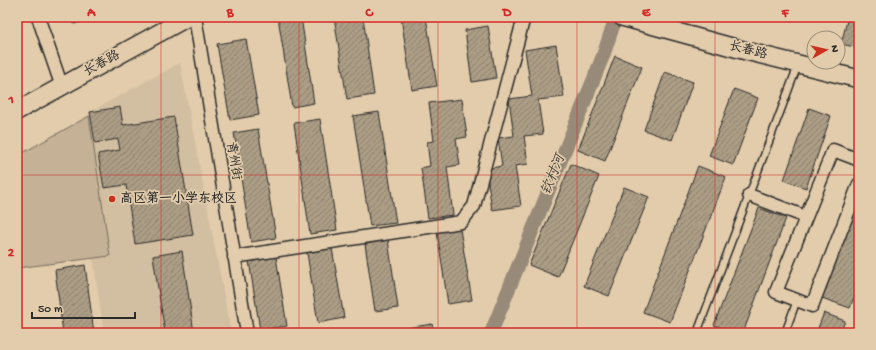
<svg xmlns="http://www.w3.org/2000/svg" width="876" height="350" viewBox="0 0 876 350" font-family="'Gochi Hand','LXGW WenKai TC',sans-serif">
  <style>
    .built { fill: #d2bea0 }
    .green { fill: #c4b196; stroke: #786e60 }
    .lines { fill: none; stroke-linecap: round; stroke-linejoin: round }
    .canal { stroke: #978a78; stroke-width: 14 }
    .building { fill: url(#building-hatch); stroke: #2b2b2b }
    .lane-casing { stroke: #2b2b2b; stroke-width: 9 }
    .street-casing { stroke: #2b2b2b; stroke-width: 15 }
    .secondary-casing { stroke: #2b2b2b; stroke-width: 20 }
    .lane { stroke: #e2ccab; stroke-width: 6 }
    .street { stroke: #e2ccab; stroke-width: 12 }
    .secondary { stroke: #e2ccab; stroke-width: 17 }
    .grid { fill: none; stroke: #d62828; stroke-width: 1; stroke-opacity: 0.55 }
    .poi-dot { fill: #c8321e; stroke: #e2ccab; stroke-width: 1.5 }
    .labels { text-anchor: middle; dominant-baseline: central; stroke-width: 3.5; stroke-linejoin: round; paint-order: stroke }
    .street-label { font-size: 13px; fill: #2b2b2b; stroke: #e2ccab }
    .poi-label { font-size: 13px; font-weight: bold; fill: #2b2b2b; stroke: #e2ccab; text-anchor: start }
    .water-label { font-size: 14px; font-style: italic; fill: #413e3a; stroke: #e2ccab }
    .neatline { fill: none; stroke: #d62828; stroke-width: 1.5 }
    .grid-label { font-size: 13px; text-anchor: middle; font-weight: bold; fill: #d62828 }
  </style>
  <defs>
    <pattern id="building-hatch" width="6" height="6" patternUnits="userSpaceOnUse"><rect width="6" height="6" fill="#ac9d85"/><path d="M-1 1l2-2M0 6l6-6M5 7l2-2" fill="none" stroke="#8c806d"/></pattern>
  </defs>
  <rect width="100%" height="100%" fill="#e2ccab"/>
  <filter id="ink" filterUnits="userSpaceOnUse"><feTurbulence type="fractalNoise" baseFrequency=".025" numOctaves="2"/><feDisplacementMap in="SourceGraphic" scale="8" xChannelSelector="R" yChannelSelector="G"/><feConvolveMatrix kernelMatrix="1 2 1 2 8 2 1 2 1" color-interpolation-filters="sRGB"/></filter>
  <g filter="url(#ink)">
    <path class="built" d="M180,63L231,333H104L93,258L17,268V156L89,116L90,112Z"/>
    <path class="green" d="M89,116L110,256L17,268V156Z"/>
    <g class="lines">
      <path class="canal" d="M491,333L603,56L616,17"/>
    </g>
    <path class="building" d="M72,17H95L74,24Z
      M278,17H301L314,103L292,107Z
      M334,17H363L374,95L347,99Z
      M401,17H426L437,86L412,90Z
      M848,17H859V48L841,44Z
      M488,26L496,78L472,82L465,30Z
      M246,39L259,115L230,120L217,44Z
      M556,45L564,97L538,100L543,134L524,136L528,164L515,166L521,206L492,210L486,169L502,166L498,138L514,136L509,99L532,96L525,50Z
      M615,56L642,67L605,161L578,150Z
      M665,72L693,82L672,140L644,130Z
      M734,89L758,98L733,165L709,156Z
      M462,99L467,137L456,139L460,165L447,167L453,215L428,218L421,168L430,166L427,142L434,141L429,103Z
      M120,107L123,125L174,117L193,235L135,244L126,185L104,188L98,154L120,150L118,139L95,143L90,112Z
      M809,108L831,116L806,188L784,180Z
      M379,112L396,223L370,226L353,116Z
      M320,119L337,230L310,234L294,123Z
      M258,129L276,238L251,242L234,133Z
      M571,164L599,176L558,277L529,265Z
      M698,166L726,177L670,322L643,312Z
      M624,187L649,197L609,296L584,286Z
      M859,195V284L850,308L822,298Z
      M759,208L786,218L743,333H735L714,325Z
      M460,229L472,300L448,304L437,232Z
      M388,240L398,308L375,311L365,244Z
      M332,248L344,318L318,323L307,253Z
      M182,251L194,333H165L153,256Z
      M276,257L287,326L260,330L249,261Z
      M85,265L94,333H63L55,270Z
      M824,313L845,321L840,333H816Z
      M432,324L434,333H407V328Z"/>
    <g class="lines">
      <defs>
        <path id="lane" d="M697,333L798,65
          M785,333L797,300"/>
        <path id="street" d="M38,17L62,87
          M195,17L247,333
          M859,160L833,150L776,292L812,306L859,184
          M749,195L806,217
          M234,257L461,222L474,206L524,17"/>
        <path id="secondary" d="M622,17L750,52L859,79
          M17,111L188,17"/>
      </defs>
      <use href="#lane" class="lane-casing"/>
      <use href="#street" class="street-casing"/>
      <use href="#secondary" class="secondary-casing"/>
      <use href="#lane" class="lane"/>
      <use href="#street" class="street"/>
      <use href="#secondary" class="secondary"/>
    </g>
  </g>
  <path class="grid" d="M161,17V333M299,17V333M438,17V333M577,17V333M715,17V333M17,175H859"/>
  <circle class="poi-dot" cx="112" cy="199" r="4"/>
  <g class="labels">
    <g class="street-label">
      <text transform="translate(748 51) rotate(14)">长春路</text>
      <text transform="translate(102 64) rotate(-29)">长春路</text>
      <text transform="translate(233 161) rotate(81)">青州街</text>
    </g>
    <g class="poi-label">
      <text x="120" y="199">高区第一小学东校区</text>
    </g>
    <g class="water-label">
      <text transform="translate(554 175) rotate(-68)">钦村河</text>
    </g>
  </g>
  <rect width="876" height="350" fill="none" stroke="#e2ccab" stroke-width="44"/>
  <g transform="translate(826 50) rotate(82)"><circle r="19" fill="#e2ccab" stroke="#998c78"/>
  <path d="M0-3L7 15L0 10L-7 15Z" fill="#c8321e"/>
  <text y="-6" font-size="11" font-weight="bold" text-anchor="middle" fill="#2b2b2b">N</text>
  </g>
  <path d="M32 312v6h103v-6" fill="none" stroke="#2b2b2b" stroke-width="2"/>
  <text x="38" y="312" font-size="12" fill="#2b2b2b" stroke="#e2ccab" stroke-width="3" paint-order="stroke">50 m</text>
  <rect x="22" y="22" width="832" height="306" class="neatline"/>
  <g class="grid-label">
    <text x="91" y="16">A</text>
    <text x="230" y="16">B</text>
    <text x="369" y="16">C</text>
    <text x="507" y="16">D</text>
    <text x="646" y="16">E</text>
    <text x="785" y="16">F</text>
    <text x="11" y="103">1</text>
    <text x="11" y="256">2</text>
  </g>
</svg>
